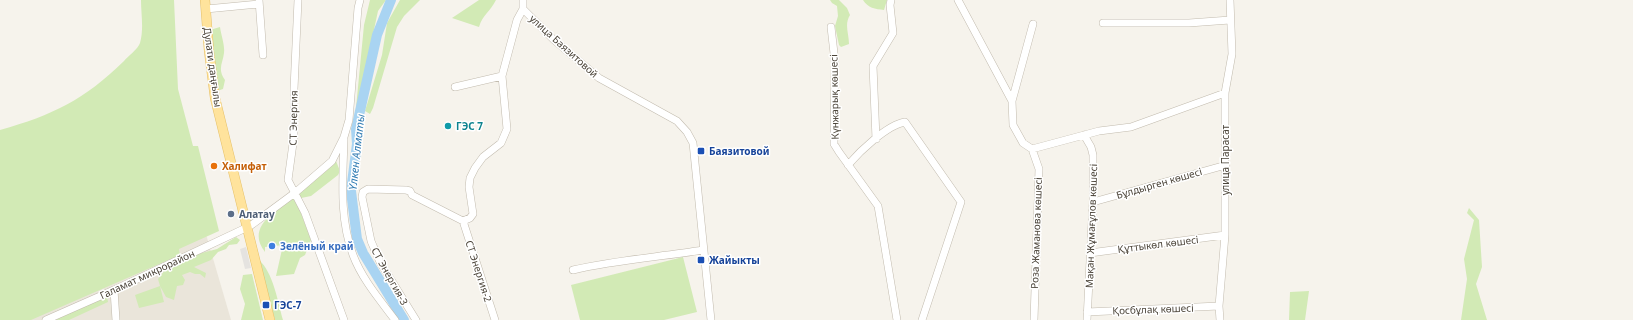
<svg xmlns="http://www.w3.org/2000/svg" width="1633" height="320" viewBox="0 0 1633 320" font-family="'Noto Sans',sans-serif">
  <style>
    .residential { fill: #eae5da }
    .green { fill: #d2eab5 }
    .parking { fill: #e5e3e0 }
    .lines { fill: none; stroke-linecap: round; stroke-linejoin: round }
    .river { stroke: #a9d4f2; stroke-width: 10 }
    .minor-casing { stroke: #c2bbae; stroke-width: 8 }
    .major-casing { stroke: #e6c16a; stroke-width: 10 }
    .minor { stroke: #fff; stroke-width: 7 }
    .major { stroke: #ffe39c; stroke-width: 9 }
    .culture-dot { fill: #0f9aa8; stroke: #fff; stroke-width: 1.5 }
    .transit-dot { fill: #1a4fb4; stroke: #fff; stroke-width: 1.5 }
    .food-dot { fill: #e8710a; stroke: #fff; stroke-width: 1.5 }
    .service-dot { fill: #5c6f8a; stroke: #fff; stroke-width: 1.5 }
    .shop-dot { fill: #3f7fe0; stroke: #fff; stroke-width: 1.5 }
    .labels { text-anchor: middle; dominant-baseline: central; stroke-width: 3; stroke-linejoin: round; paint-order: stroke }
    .street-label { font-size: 10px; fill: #4b4439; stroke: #fff }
    .culture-label { font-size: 10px; font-weight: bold; fill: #0d838f; stroke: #fff; text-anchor: start }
    .transit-label { font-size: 10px; font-weight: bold; fill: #164399; stroke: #fff; text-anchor: start }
    .food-label { font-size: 10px; font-weight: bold; fill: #c56008; stroke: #fff; text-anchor: start }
    .service-label { font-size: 10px; font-weight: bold; fill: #4e5e75; stroke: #fff; text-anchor: start }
    .shop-label { font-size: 10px; font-weight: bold; fill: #366cbe; stroke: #fff; text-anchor: start }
    .water-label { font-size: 11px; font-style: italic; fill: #2e7ab2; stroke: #fff }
  </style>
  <rect width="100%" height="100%" fill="#f6f3ec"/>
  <path class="residential" d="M184,159L231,320H0Z"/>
  <path class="green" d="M141,0H174L178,89L193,146H198L219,231L179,249L180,255L31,320H0V130C53,115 84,100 124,61C128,56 138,49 140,43C144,29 141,14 141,0Z
    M370,0H386L378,11L355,118L364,25Z
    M400,0H420L404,16L397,27L373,108L370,114L365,111L382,55L387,23Z
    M479,0H496C490,12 483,14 479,27L452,18Z
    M830,0H839L847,8L850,15C844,25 849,33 849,44L841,47L839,45L835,26L838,16L837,6L832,3Z
    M863,0H887L884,10C875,9 868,8 863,0Z
    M220,27C221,35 225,45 224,53C223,63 217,69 225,80L223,89L217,91L210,30Z
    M336,161L340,171L338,175L311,196L301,198L298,193Z
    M295,197L311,240L305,255L300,258L294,274L276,276L283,245L265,247V252C245,227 277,210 295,197Z
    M1469,208L1479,220L1482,267L1476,284L1487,320H1461L1467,279L1464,259L1474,220L1467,213Z
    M236,237L240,240L237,244L229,245L226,249L218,252L211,260L194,267L206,273L205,278L200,274H195L190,272L182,275L185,280L183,285L177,286L174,300L166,297L160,286L164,302L139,308L135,295L160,286L158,279L165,270L178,262L198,254L217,249Z
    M683,257L697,312L664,320H580L571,285Z
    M259,260C273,272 278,302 283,320H275Z
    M252,274L263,320H241L245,304L240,289L243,275Z
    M1309,291L1305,320H1289L1290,292Z
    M107,296L108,302L69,320H51Z"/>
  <path class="parking" d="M246,247L251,268L245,269L240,249Z"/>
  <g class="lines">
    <path class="river" d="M391,0L377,35L356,129L357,144L351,191L357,239L363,253L404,320"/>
    <defs>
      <path id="minor" d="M259,0L263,55
        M298,0L294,89V136L288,180L305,213L344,320
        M523,0V9L553,39L599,78L677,121L687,132L693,143L711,320
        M958,0L1012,101L1013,125L1023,143L1032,149L1039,169L1034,320
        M206,9L259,4
        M1103,23H1189L1230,20
        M831,27L835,62L834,144L839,152L878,206L897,320
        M455,87L502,76
        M1012,101L1033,24
        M1084,135L1091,147L1093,155V202L1087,320
        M344,139C343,179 339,217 353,255C362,279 380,300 395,320
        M876,139L873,66L893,33L890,5L891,0
        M1032,149L1099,131L1131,127L1225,93
        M848,165C860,151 887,125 905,122L961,202L922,320
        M1093,202L1226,165
        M463,221L495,320
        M1090,253L1225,235
        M573,270C616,260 660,257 703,250
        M114,290L116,320
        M1087,312L1219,306
        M46,320L114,290L250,226L296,192L332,161L344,137L349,120L358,8L360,0
        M416,320L380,262L371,241L362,197L363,192L368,189L406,190L410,191L412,195L463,221L470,218L473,214L469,187L470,178L475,168L483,157L501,143L507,129L502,76L517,20L523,9
        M1220,320L1219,306L1225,235V93L1232,54L1230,0"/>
      <path id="major" d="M205,0L209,51L215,98L270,320"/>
    </defs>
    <use href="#minor" class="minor-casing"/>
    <use href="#major" class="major-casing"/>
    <use href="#minor" class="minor"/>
    <use href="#major" class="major"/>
  </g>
  <circle class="culture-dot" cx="448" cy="126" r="4"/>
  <g class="transit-dot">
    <rect x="697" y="147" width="8" height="8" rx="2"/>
    <rect x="697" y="256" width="8" height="8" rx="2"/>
    <rect x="262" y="301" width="8" height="8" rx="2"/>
  </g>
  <circle class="food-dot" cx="214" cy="166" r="4"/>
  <circle class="service-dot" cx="231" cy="214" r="4"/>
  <circle class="shop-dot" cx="272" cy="246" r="4"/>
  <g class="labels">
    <g class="street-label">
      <text transform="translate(564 46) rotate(42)">улица Баязитовой</text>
      <text transform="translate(213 67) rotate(82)">Дулати даңғылы</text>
      <text transform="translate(834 97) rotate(-91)">Күнжарық көшесі</text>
      <text transform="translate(293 118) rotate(-89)">СТ Энергия</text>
      <text transform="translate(1225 160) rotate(-90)">улица Парасат</text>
      <text transform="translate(1159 183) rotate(-16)">Бұлдырген көшесі</text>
      <text transform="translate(1091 226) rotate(-88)">Мақан Жұмағұлов көшесі</text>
      <text transform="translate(1036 233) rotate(-88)">Роза Жаманова көшесі</text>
      <text transform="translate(1158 244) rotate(-7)">Құттыкөл көшесі</text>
      <text transform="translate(479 271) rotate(72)">СТ Энергия-2</text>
      <text transform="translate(147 274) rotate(-25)">Галамат микрорайон</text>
      <text transform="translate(390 276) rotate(61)">СТ Энергия-3</text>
      <text transform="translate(1153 309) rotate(-2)">Қосбұлақ көшесі</text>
    </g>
    <g class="culture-label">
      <text x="456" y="126">ГЭС 7</text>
    </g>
    <g class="transit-label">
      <text x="709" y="151">Баязитовой</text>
      <text x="709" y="260">Жайыкты</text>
      <text x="274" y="305">ГЭС-7</text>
    </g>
    <g class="food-label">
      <text x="222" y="166">Халифат</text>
    </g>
    <g class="service-label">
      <text x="239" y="214">Алатау</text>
    </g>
    <g class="shop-label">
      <text x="280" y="246">Зелёный край</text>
    </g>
    <g class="water-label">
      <text transform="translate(356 152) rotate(-84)">Үлкен Алматы</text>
    </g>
  </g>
</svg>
